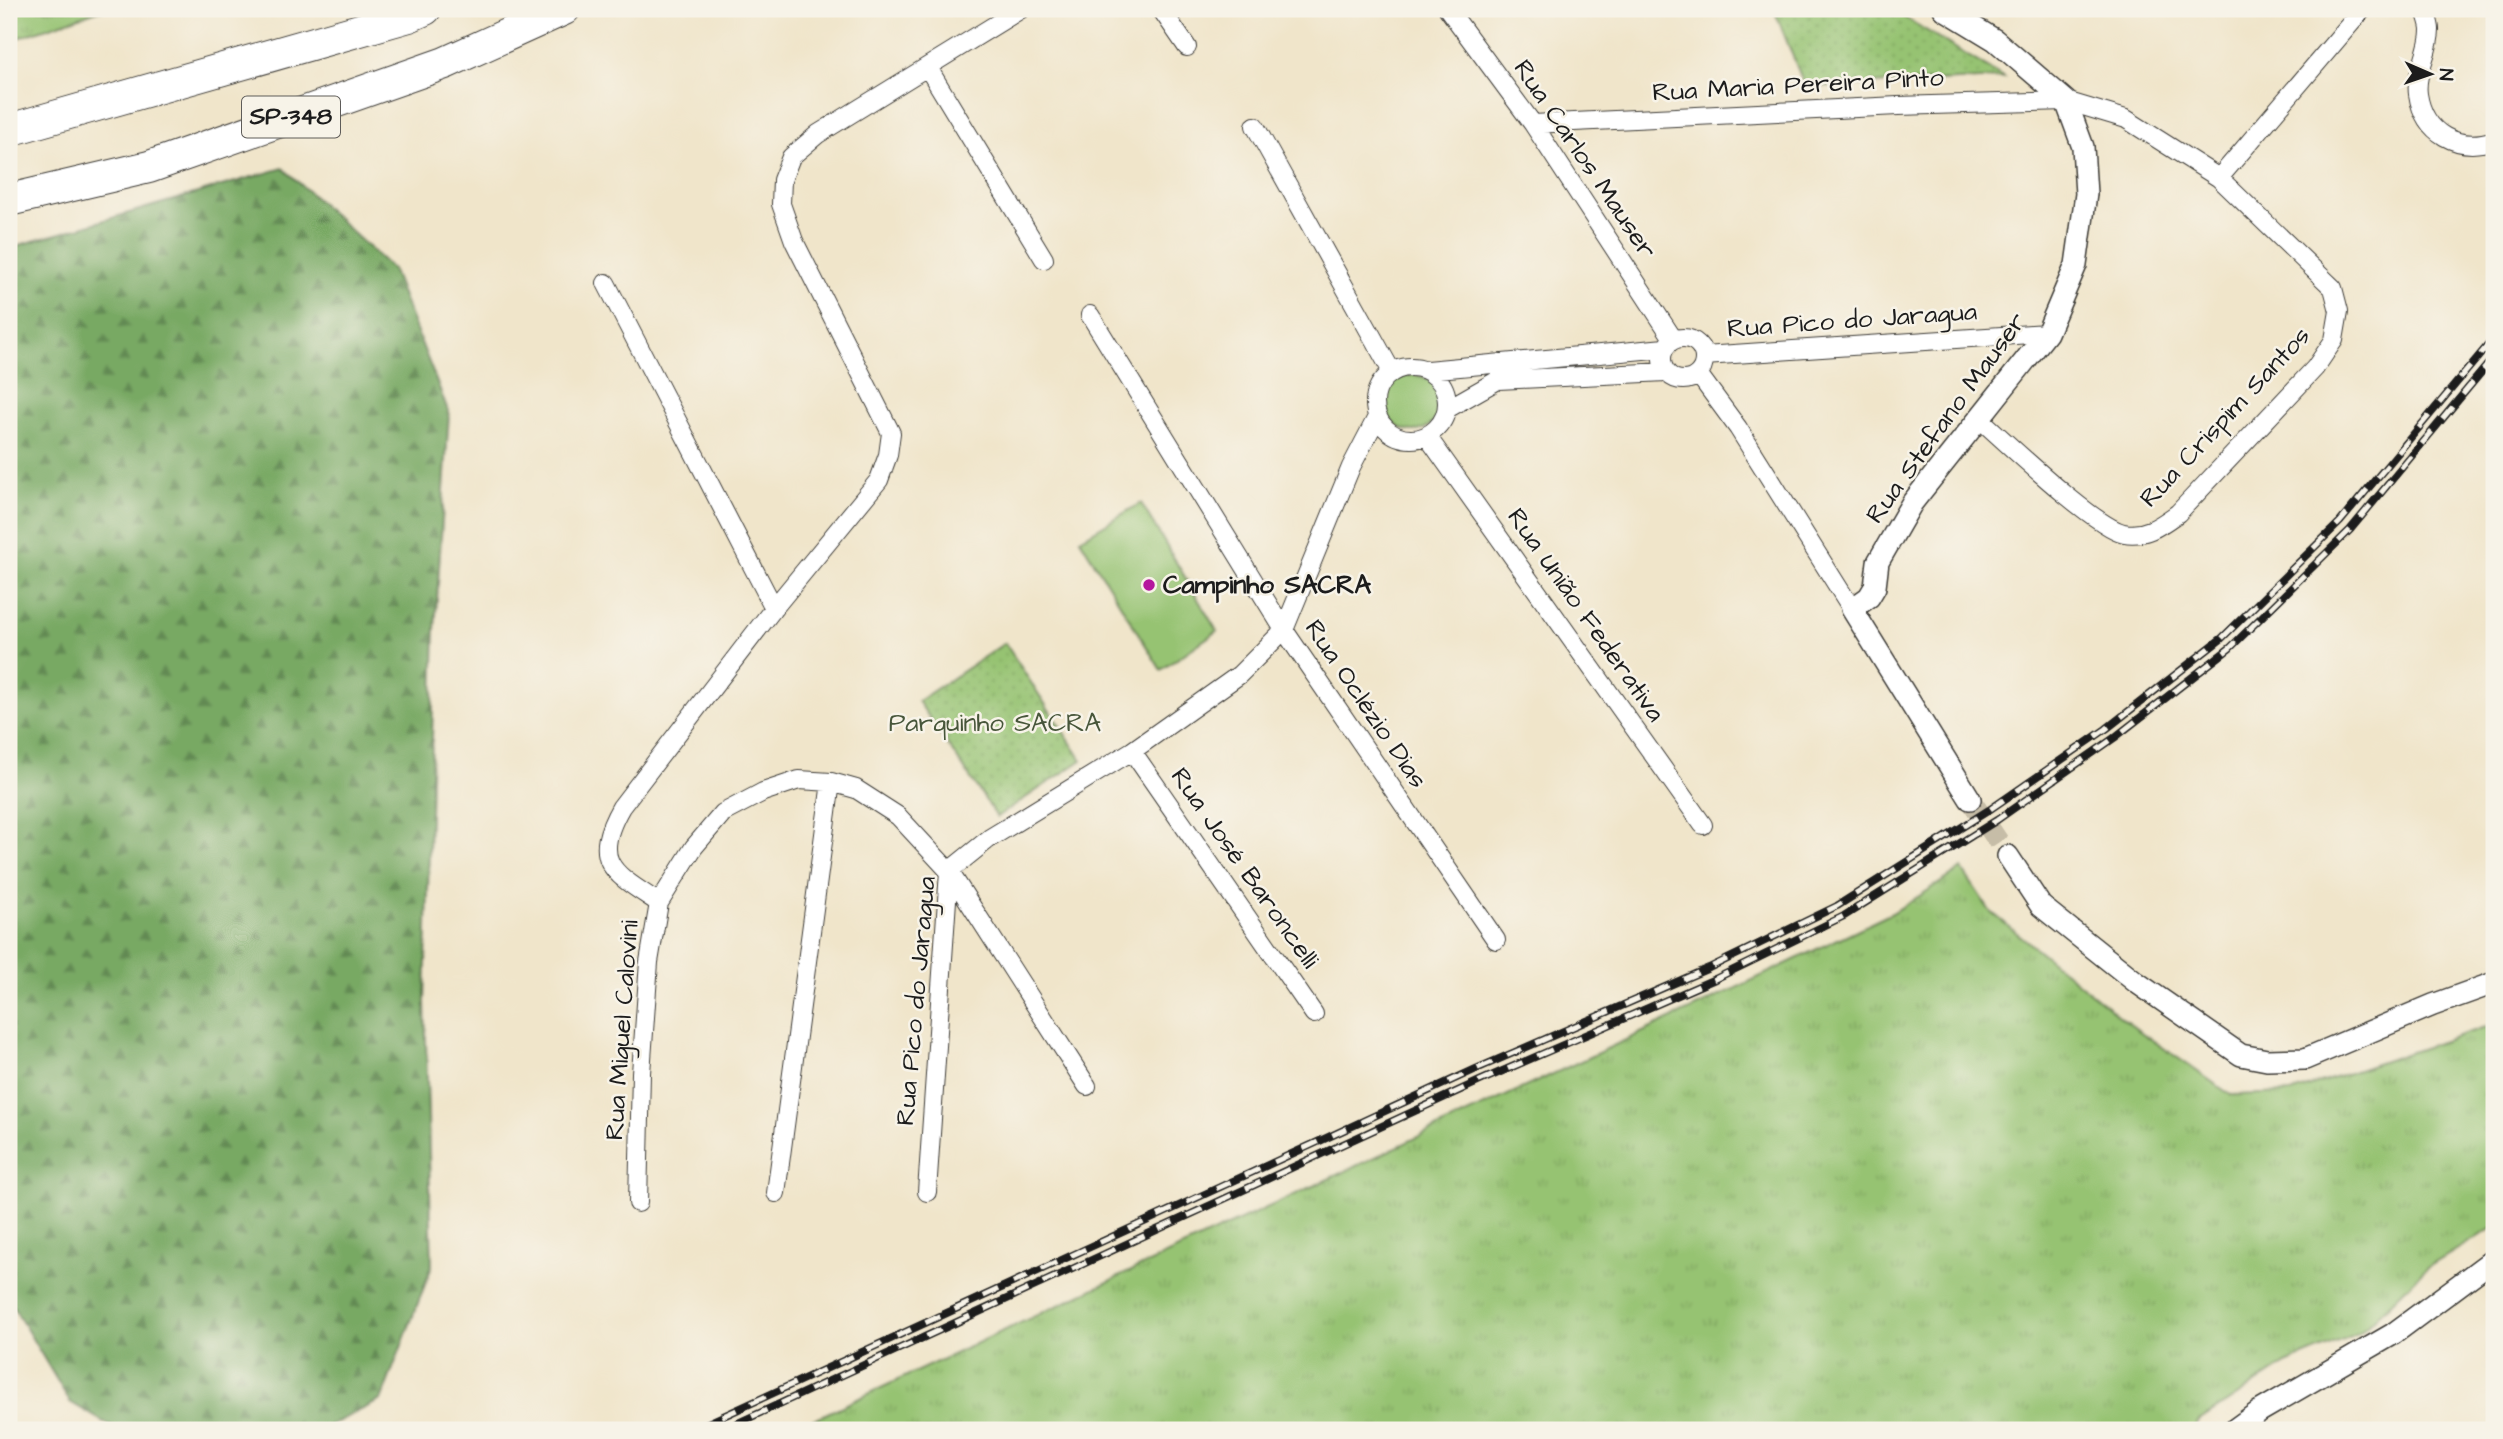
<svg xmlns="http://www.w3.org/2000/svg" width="2503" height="1439" viewBox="0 0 2503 1439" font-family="'Architects Daughter',sans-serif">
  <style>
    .grass { fill: url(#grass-tufts); stroke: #597047; stroke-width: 2 }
    .forest { fill: url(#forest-firs); stroke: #4a6240; stroke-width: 2 }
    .park { fill: url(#park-dots); stroke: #597047; stroke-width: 2 }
    .garden { fill: #96c372; stroke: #597047; stroke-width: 2 }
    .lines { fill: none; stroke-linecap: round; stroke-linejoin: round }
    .tertiary-tunnel { stroke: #c6bda7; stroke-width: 21; stroke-dasharray: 21 10; stroke-linecap: butt }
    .minor-casing { stroke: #3c3a36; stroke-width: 20 }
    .tertiary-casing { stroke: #3c3a36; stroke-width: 24 }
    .motorway-casing { stroke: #3c3a36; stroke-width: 34 }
    .minor { stroke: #fff; stroke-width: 18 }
    .tertiary { stroke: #fff; stroke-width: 21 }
    .motorway { stroke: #fff; stroke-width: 32 }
    .rail-casing { stroke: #1c1c1c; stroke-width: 8 }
    .rail { stroke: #f7f3e8; stroke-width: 5; stroke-dasharray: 16; stroke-linecap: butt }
    .poi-dot { fill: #b5179e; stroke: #f7f3e8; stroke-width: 2.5 }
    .labels { text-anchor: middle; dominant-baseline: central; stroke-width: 5; stroke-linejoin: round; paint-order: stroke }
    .shield { fill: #f7f3e8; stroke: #5e5c59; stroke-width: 2 }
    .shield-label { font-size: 24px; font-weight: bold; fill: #1c1c1c }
    .street-label { font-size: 26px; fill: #1c1c1c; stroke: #f7f3e8 }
    .poi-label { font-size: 26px; font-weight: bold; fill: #1c1c1c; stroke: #f7f3e8; text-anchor: start }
    .park-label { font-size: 26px; fill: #47563a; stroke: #f7f3e8 }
  </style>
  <defs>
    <pattern id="grass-tufts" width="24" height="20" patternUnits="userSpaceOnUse" patternTransform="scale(1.75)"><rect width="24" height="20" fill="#96c372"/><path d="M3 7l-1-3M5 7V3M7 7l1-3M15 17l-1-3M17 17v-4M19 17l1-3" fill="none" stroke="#81a762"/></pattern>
    <pattern id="forest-firs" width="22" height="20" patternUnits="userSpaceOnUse" patternTransform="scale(1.75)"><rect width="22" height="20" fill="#78a964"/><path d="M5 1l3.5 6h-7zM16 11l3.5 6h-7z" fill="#628952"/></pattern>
    <pattern id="park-dots" width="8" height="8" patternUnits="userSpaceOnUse" patternTransform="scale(1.75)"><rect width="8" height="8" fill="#96c372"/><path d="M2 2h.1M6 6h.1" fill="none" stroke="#81a762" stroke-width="1.8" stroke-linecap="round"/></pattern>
  </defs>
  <rect width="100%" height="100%" fill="#f7f3e8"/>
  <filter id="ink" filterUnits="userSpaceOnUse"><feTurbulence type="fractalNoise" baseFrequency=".0143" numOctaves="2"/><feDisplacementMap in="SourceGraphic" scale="14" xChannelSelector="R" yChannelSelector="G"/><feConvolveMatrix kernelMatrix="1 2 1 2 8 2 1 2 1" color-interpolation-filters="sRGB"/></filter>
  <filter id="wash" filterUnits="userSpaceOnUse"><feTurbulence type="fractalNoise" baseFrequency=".00686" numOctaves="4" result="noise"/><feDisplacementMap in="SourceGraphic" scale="28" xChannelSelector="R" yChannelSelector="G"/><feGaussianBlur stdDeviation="1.57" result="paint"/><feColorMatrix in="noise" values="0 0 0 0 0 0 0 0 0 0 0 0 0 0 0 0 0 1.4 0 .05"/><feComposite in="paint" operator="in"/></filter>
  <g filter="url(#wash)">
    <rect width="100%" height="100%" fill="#f0e5ca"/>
    <path class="grass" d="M9,9H103L9,41Z
      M1962,869L1990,911L2128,1023L2231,1095L2290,1093L2494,1024V1227L2425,1269L2360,1333L2286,1364L2199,1421L2192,1430H791L1707,1002L1892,913Z"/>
    <path class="forest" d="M283,168L392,269L449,413L435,630L425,1002L432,1266L381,1400L321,1430H117L70,1402L9,1300V248Z"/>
    <path class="park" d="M1774,9H1891L2004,78L1805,87Z
      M1005,643L1082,760L997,817L918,701Z"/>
    <path class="garden" d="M1385 403a28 28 0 1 1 56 0a28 28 0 1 1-56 0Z
      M1141,503L1217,631L1161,670L1080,539Z"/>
  </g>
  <g filter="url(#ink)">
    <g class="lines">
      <path class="tertiary-tunnel" d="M1970,799L2008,856"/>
      <defs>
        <path id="minor" d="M1161,9L1187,47
          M1448,9L1533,124L1674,340
          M2425,9C2426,15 2430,23 2430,30C2430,52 2415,72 2418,94C2424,134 2458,152 2494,140
          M928,68L1044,259
          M1533,124L1898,106L2066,101L2126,119L2219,178L2333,288L2339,311L2334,340L2315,368L2178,513C2161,525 2146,537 2124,533C2096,528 2006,442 1980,419
          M1255,126L1392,372
          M2219,178L2363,9
          M606,283L774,608
          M1090,315L1284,630L1496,940
          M1662 359a21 21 0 1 1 42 0a21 21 0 1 1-42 0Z
          M1704,356L2047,333
          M1375 403a36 36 0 1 1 72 0a36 36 0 1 1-72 0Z
          M1427,370L1665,348
          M1699,375L1738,428L1852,609
          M1447,409L1498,380L1666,372
          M1427,436L1703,825
          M1132,751L1314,1014
          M659,903C615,874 589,863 621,807L774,608L879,480L888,455L891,433L794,241L781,204L782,180L791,157L818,134L1021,9
          M927,1192L949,871L990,838L1132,751L1239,675L1284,630L1351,467L1377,417
          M776,1193L831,782
          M638,1203L641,1073L649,962L659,903L694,847L723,813L763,792L799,780L831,782L856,789L898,816L949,871L1087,1086"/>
        <path id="tertiary" d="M1944,9L1995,40L2066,101L2083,147L2086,194L2076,265L2047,333L1912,503L1878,562L1875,587L1869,597L1852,609L1970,799
          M2008,856L2041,906L2136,982L2241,1055L2267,1060L2305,1059L2433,1005L2494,983
          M2234,1430L2260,1411L2393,1334L2494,1259"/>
        <path id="motorway" d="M9,130L409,16L425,9
          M9,200L149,167L445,63L564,9"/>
      </defs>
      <use href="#minor" class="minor-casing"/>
      <use href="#tertiary" class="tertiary-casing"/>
      <use href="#motorway" class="motorway-casing"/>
      <use href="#minor" class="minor"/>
      <use href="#tertiary" class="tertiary"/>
      <use href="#motorway" class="motorway"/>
      <defs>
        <path id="rail" d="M693,1430L1476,1069L1709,968L1837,906L1989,810L2106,729L2221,639L2340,522L2494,338
          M723,1430L1482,1080L1715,979L1844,916L1997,820L2114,738L2230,648L2350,530L2494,357"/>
      </defs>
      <use href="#rail" class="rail-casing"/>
      <use href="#rail" class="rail"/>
    </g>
  </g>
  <circle class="poi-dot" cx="1149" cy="585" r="7"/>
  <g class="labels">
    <rect class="shield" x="242" y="96.5" width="98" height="41" rx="5"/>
    <g class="shield-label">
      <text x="291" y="117">SP-348</text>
    </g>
    <g class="street-label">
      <text transform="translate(1798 85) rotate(-3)">Rua Maria Pereira Pinto</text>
      <text transform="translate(1585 159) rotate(56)">Rua Carlos Mauser</text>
      <text transform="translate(1852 320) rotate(-4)">Rua Pico do Jaragua</text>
      <text transform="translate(2225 417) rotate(-47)">Rua Crispim Santos</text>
      <text transform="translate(1946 418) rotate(-54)">Rua Stefano Mauser</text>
      <text transform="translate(1586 615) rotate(55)">Rua União Federativa</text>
      <text transform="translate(1366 704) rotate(56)">Rua Oclézio Dias</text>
      <text transform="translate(1245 868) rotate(55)">Rua José Baroncelli</text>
      <text transform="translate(916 1001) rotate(-85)">Rua Pico do Jaragua</text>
      <text transform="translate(622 1030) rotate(-86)">Rua Miguel Calovini</text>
    </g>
    <g class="poi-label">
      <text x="1163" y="585">Campinho SACRA</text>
    </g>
    <g class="park-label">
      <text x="995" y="723">Parquinho SACRA</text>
    </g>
  </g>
  <rect width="2503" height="1439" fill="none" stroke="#f7f3e8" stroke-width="35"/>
  <g transform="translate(2430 74) rotate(92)" stroke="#f7f3e8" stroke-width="5" paint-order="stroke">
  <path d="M0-5L12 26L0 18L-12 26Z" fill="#1c1c1c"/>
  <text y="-10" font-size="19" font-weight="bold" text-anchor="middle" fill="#1c1c1c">N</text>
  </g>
</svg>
